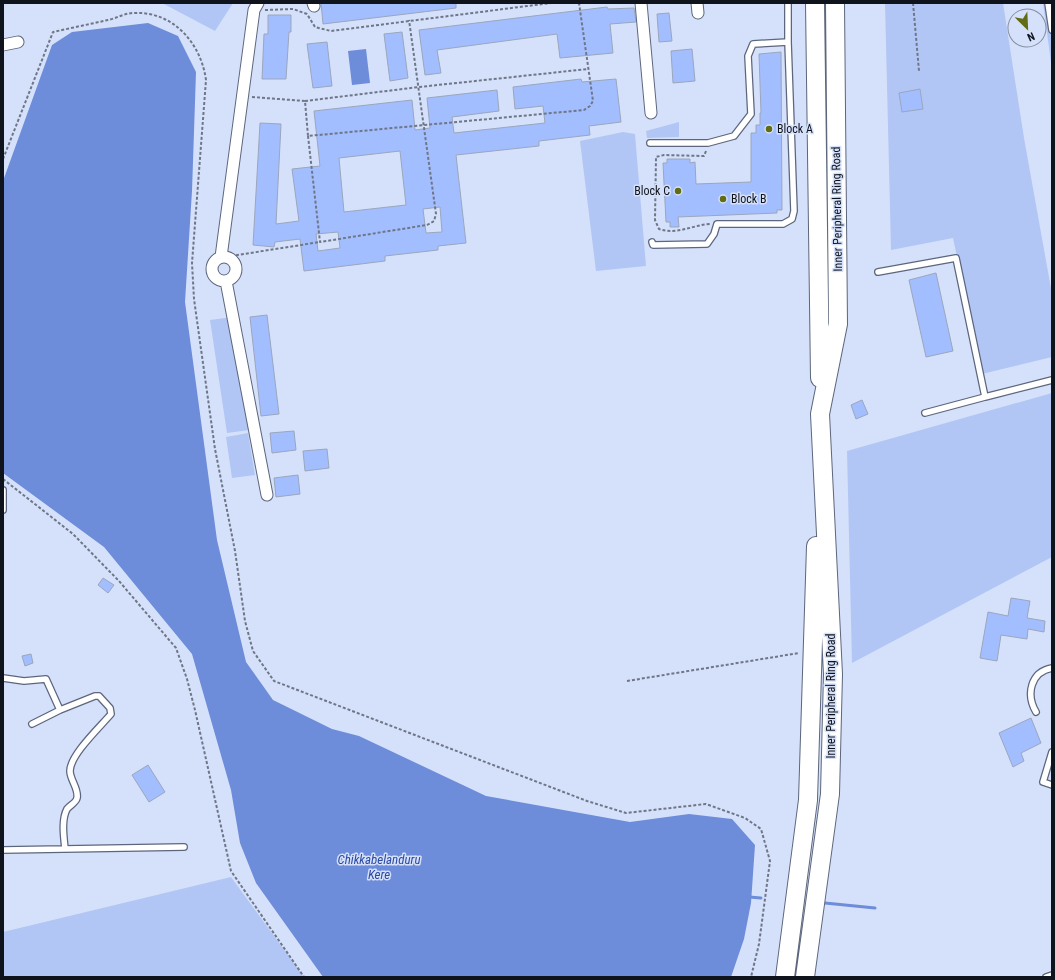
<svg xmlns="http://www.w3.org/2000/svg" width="1055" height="980" viewBox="0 0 1055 980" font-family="'Roboto Condensed',sans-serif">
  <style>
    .green { fill: #b1c6f5 }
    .water { fill: #6d8cd9 }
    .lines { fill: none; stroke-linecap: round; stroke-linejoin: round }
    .stream { stroke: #6d8cd9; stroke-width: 3 }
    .building { fill: #a3befe; stroke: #9ba6be; fill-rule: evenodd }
    .service-casing { stroke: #5c667c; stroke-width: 8 }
    .minor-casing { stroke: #5c667c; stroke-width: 13 }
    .primary-casing { stroke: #5c667c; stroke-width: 20 }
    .path { stroke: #6e7687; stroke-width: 2; stroke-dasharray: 3 2; stroke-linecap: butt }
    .service { stroke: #fff; stroke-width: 5.5 }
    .minor { stroke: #fff; stroke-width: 11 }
    .primary { stroke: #fff; stroke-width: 18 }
    .poi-dot { fill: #616c13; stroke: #d5e1fa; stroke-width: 1.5 }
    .labels { text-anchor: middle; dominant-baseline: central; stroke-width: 3; stroke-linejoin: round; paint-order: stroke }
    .poi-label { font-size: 12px; fill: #0f131c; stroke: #d5e1fa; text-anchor: start }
    .street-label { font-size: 12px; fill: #0f131c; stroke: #d5e1fa }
    .water-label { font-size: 13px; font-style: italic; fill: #2b48a3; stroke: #d5e1fa }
  </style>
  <rect width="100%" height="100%" fill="#d5e1fa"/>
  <path class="green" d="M162,3H233L215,31Z
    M885,3H1003L1024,138L1052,294V357L982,374L953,238L891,250Z
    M1043,3H1052V70Z
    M679,122V137L647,138L646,131Z
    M623,132L635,134L646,266L596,271L580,141Z
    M233,317L249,430L227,433L210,320Z
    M1052,393V557L852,663L847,451Z
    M248,433L255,475L232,478L226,437Z
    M231,877L304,977H3V932Z"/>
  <path class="water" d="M148,23L178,36L196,72L192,191L185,302L217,540L246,662L273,700L332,729L359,736L486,796L630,822L689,814L732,819L755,845L751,903L744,939L731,977H323L256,883L240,843L231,790L192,654L104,547L3,473V181L52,45L72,32Z
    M366,49L370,83L352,85L348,51Z"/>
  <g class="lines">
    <path class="stream" d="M749,897L761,898
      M825,903L875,908"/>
  </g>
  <path class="building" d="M321,3H456V8L323,24Z
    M607,7L608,9L634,8L636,22L610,24L613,53L560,58L557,34L437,50L441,73L425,75L419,30Z
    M669,13L672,41L659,42L657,14Z
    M268,15H291V32H289L286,79H262L264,34H268Z
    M402,32L408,78L390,81L384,34Z
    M327,42L332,86L313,88L307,44Z
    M692,49L695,81L673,83L671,51Z
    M781,52L782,210H777V213L678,217L679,227H670V222H666L663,163H667V159H690V163L695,162L696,184L751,182V133H756V125H760V113H761L759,54Z
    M581,79L582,82L616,79L621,122L589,126L590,135L539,141V146L456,155L466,243L438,246V250L385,256V261L304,271L300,239L275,242L274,247L253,245L260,123L281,124L276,224L299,221L292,169L320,166L314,111L412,100L415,130L430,128L427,98L497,90L499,111L452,117L454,133L545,123L543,106L515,109L513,87ZM400,151L406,205L344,212L339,158ZM440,207L442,232L426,233L423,209ZM338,232L340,248L318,251L316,234Z
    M920,89L923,109L902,112L899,93Z
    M936,273L953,351L926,357L909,280Z
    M267,315L279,414L261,416L250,317Z
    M862,400L868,414L856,419L851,405Z
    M294,431L296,450L272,453L270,433Z
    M327,449L329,468L305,471L303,451Z
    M298,475L300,494L276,497L274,478Z
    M103,578L114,585L108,593L98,585Z
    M1011,598L1030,601L1027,618L1045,621L1044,632L1028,629L1027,639L1001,635L997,661L980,658L988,612L1008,616Z
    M31,654L33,663L25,666L22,656Z
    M1031,718L1041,743L1021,753L1024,761L1013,767L999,733Z
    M148,765L165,792L149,802L132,775Z"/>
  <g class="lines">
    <defs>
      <path id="service" d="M788,3V42
        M1048,3L1052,30
        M650,143H708L734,136L751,114L748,56L753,44L788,42L794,211L792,219L783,224H717L714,234L707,244L653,245L652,242
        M878,272L956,258L985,397L1052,380
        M925,413L985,397
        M3,510V490
        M3,678L24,681L46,679L60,710L95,696H99L110,708L111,714C100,727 70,755 70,771C70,780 79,789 77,798C76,803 70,805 67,809C61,820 64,838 65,849
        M1036,712C1026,695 1030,672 1052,668
        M32,724L60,710
        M1052,752L1043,782L1052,785
        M3,850L184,847
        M1046,977L1052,975"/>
      <path id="minor" d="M313,3L314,6
        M641,3L651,113
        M697,3L698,13
        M3,45L18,42
        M212 269a12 12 0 1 1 24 0a12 12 0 1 1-24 0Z
        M221,257L254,10L258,3
        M226,281L267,495"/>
      <path id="primary" d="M815,3L820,378
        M785,977L808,800L816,546
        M805,977L830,794L833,674L820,414L838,324L835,3"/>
    </defs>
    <use href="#service" class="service-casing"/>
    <use href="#minor" class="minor-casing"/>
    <use href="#primary" class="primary-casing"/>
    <path class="path" d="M913,3L919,71
      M265,10L293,9L307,14L315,27L331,31L551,3
      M252,97L305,101L308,136L584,110L590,106L593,101L579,3
      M305,101L419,87L588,69
      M308,136L320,242L427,225L434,221L436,214L409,20
      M706,151L704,156L664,155L656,157L655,220L659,229C678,235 692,225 710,224
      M3,159L53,32C71,28 90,24 108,20C117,18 125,13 134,13C173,11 201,43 206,80L192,263L194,299L215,449L235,551L245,621L253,651L274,681L587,801L626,813L706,804L745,818L761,829L770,861L759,944L751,977
      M231,256L320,242
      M3,479L73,534L119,581L176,648L187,679L195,710L231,871L304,977
      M627,681L799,653"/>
    <use href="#service" class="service"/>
    <use href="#minor" class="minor"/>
    <use href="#primary" class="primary"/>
  </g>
  <g class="poi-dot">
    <circle cx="769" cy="129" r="4"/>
    <circle cx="678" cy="191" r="4"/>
    <circle cx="723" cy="199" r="4"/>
  </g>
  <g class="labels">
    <g class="poi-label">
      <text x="777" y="129">Block A</text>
      <text x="670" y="191" text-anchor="end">Block C</text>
      <text x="731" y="199">Block B</text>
    </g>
    <g class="street-label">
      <text transform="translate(837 209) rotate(-91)">Inner Peripheral Ring Road</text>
      <text transform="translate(831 696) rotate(-90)">Inner Peripheral Ring Road</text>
    </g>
    <g class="water-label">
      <text x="379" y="859">Chikkabelanduru<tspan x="379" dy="15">Kere</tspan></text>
    </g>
  </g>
  <rect width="1055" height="980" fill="none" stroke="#0f131c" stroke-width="8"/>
  <g transform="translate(1027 28) rotate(156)"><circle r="19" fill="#d5e1fa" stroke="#868fa1"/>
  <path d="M0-3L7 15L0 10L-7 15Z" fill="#616c13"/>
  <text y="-6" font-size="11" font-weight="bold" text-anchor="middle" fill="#0f131c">N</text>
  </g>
</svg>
